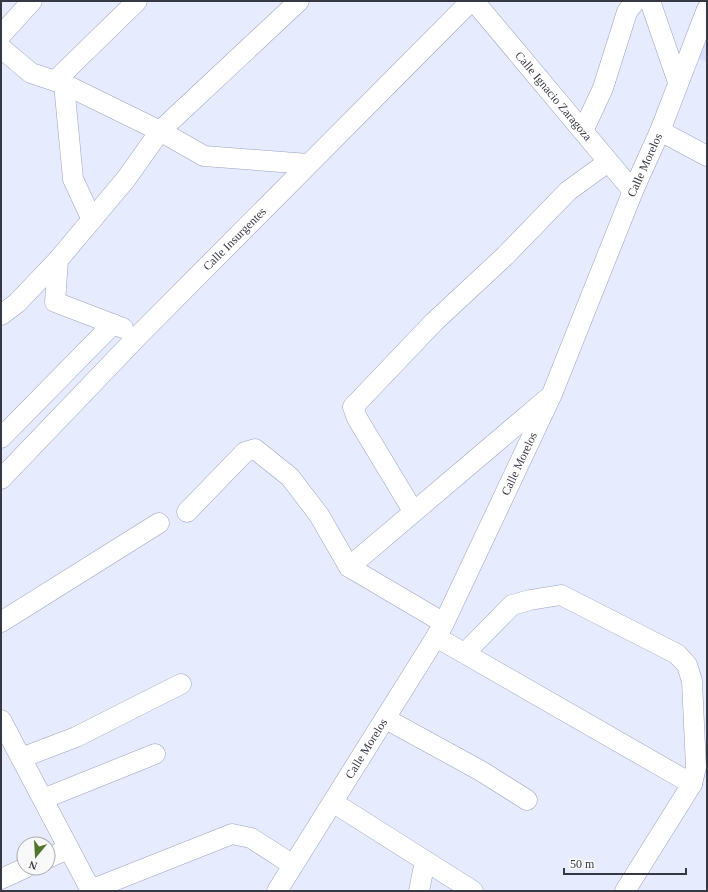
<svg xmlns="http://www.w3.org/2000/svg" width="708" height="892" viewBox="0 0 708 892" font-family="'Times New Roman',serif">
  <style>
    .built { fill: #d9defe }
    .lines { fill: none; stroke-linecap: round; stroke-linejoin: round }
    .minor-casing { stroke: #9ba0be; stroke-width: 21 }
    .minor { stroke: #fff; stroke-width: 20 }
    .labels { text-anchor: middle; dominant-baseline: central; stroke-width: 3; stroke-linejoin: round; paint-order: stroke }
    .street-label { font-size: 12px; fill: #363844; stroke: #f9f9f9 }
  </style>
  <rect width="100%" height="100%" fill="#e7ebfe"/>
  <path class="built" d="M707,38V62L697,58Z"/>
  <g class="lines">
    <defs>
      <g id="minor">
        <path id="s1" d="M474,1L633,191"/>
        <path d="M650,1L678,82"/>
        <path d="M1,35L32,1"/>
        <path d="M1,48L31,73L64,84L160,131L204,156L308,164"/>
        <path d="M55,81L137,1"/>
        <path d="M64,84L73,179L92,220"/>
        <path d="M583,131L603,88L627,12L635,1"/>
        <path d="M660,131L707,156"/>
        <path d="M58,260L55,302L123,328"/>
        <path d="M1,315L17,303L58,260L126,179L160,131L299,1"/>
        <path d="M1,438L113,324"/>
        <path id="s2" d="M1,479L140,334L471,1"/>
        <path d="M413,511L357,418L353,407L434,322L505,256L568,191L608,162"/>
        <path d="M187,512L245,452L255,449L290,477L319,515L349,567L444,623"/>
        <path d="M349,567L547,399"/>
        <path d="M1,622L159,523"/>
        <path d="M436,637L692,784"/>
        <path d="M465,653L512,605L530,600L561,595L677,654L687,665L692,681L696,767L692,784L625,891"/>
        <path d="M386,719L481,771L527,800"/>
        <path d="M1,720L87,883L92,887H98L232,834L251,838L293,865"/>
        <path d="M21,758L76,737L181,684"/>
        <path d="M43,799L155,754"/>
        <path d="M334,803L473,891"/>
        <path d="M48,858L68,849"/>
        <path d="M1,879L25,868"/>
        <path id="s3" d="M277,891L436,637L444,623L552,394L633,191L660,131L707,9"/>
        <path d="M419,891L425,861"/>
      </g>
    </defs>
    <use href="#minor" class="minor-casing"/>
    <use href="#minor" class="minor"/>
  </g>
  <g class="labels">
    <g class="street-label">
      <text stroke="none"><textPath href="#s1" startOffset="124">Calle Ignacio Zaragoza</textPath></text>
      <text stroke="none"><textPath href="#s3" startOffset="816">Calle Morelos</textPath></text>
      <text stroke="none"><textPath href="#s2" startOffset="335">Calle Insurgentes</textPath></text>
      <text stroke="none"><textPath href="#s3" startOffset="492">Calle Morelos</textPath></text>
      <text stroke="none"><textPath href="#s3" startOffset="168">Calle Morelos</textPath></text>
    </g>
  </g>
  <rect width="708" height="892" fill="none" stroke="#363844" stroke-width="4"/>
  <g transform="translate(36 856) rotate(198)"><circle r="19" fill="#f9f9f9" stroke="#abacb1"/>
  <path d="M0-3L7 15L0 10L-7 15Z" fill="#52742c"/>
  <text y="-6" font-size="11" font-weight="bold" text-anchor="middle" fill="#363844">N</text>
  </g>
  <path d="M564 868v6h122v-6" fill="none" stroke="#363844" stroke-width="2"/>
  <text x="570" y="868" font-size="12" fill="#363844" stroke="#f9f9f9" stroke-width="3" paint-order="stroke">50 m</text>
</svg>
